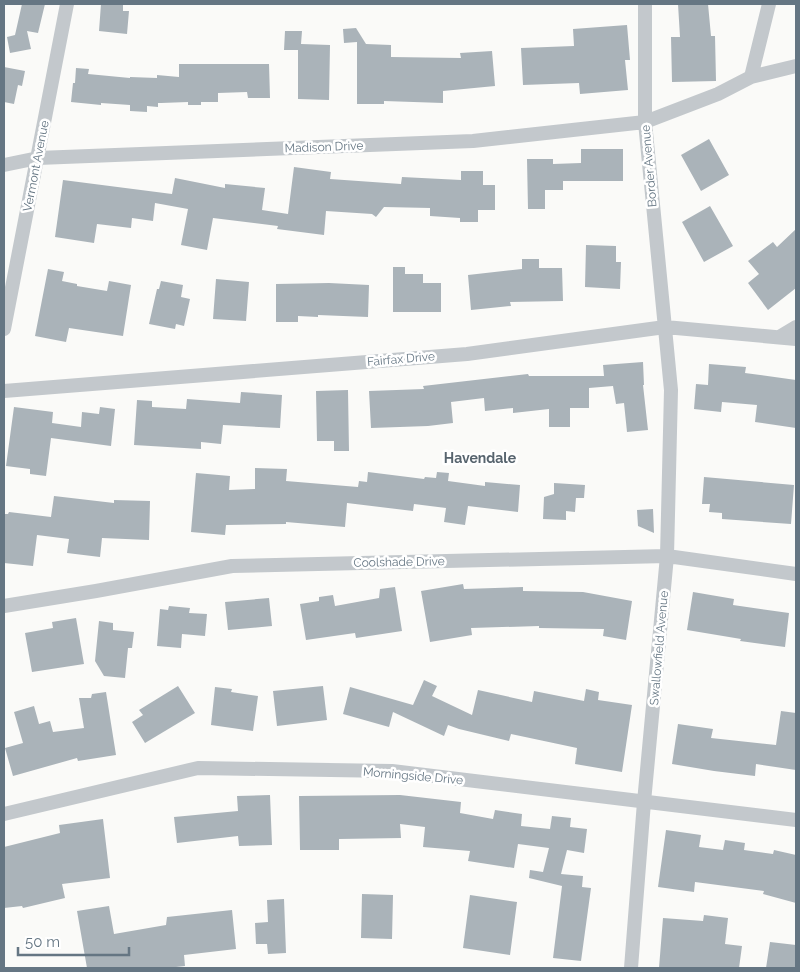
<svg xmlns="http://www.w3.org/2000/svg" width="800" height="972" viewBox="0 0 800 972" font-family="Raleway,sans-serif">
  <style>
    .building { fill: #aab3b9 }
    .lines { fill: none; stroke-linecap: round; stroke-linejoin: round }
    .street { stroke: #c3c8cc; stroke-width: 14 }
    .labels { text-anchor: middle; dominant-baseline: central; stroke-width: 5; stroke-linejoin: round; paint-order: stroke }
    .street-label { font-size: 12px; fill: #657683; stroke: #fff }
    .neighbourhood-label { font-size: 14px; font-weight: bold; fill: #57646e; stroke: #fff }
  </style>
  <rect width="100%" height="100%" fill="#fafaf8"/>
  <path class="building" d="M22,4H45L38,33L27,31L31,49L10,53L7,37L15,35Z
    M101,4H123V11H129L127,34L99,31Z
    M678,4H708L711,36H715L716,81L672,82L671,37H680Z
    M627,25L630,60H625L628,90L580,94L579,83L523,85L521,48L574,46L573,29Z
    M356,28L366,44L391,45V57L461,58L460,53L492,51L495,86L443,91V103L384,101V104H357V42L344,43L343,29Z
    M285,31H302L301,44L330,45L329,100L298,99V50H284Z
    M179,64H269L270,98H248L247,92L218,93V102H201V105H188V102L161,103H158V107L147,106V112L130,111V105L101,103V105L71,102L73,83H75L76,68L89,69L88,74L130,78V77L157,78V75L179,77Z
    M4,67L25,71L22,86L18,85L14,104L4,102Z
    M709,139L729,175L701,191L681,155Z
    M581,149H623V181H563V190H545V209H528L527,159H553V164L581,163Z
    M294,167L331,172L330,179L401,184L402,177L461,180V171H483V185H495V210H478V222H460V218L430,216V208L384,207L376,217L372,214L326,211L324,235L277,229L278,226L213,218L207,250L181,245L188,209L155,203L153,221L132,218L131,228L97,224L94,243L55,237L63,180L172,194L175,178L225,188V184L265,188L262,210L288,214Z
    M710,206L733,246L704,262L682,222Z
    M796,229V288L768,310L748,283L759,274L748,261L773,242L777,247Z
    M586,245L616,246V262H621L620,289L585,287Z
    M522,259H539V268H562L563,301L510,302L511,306L471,310L468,275L522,269Z
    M393,267H405V274H423V283H441V312H393Z
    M48,269L64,272L62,281L77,284V286L107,291L109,281L131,285L123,336L69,328L66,342L35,336Z
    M216,279L249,282L246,321L213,319Z
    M161,281L183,285L181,297L190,299L184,326L176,324L175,329L149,324L157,289H159Z
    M329,283L369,285L368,317L318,315V317L298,316V322H276V284Z
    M643,362L644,385H643L648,430L627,432L624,403L616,404L613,386L589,388V408H570V427H549V409L513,413V408L485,411L484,398L451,402L453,423L428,426L371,428L369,391L424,389L423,386L528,374L529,376H604L603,365Z
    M709,364L746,367L745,373L796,380V428L755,422L757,405L722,402L721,412L694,409L696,384L708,385Z
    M348,390L349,451H334V441H317L316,391Z
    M241,392L282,395L280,428L223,425L221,444L201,442V449L134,445L137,400L152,401V407L186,409L187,399L240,403Z
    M14,407L53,412L52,423L81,427L82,412L99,414L100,407L115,409L111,446L51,438L46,476L30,474V469L6,466Z
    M255,468L287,469L286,481L358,487L359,481L367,482L368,472L424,479L425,477L436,478L437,472L449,473L448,481L485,486V482L520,485L518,512L468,506L465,525L444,522L446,508L414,504L413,511L347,503L345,527L286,522V524L226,525L225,535L191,532L196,473L230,476L229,490L255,489Z
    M704,477L794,485L791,524L722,519V513L709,512L710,504H702Z
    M554,483L585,485L584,498H576L575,512L566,511V520L543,519L544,497L554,494Z
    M54,496L114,503V500L150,501L149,540L102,538L100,557L67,553L69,539L37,535L33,566L4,563V514H8L9,512L51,517Z
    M653,509L654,533L638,526L637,510Z
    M463,584L464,589L523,587V591L583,592L632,601L626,640L603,636L604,629L539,628V626L471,628L472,635L430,642L421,591Z
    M395,587L402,631L356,638L355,633L306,640L300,604L319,601V597L333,595L335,606L379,598L380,589Z
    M693,592L734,599L733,605L789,613L785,647L740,641L741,639L687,630Z
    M269,598L272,626L228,630L225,602Z
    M169,606L190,608L189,613L207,614L205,636L182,634L181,648L157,646L160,609L168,610Z
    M76,618L84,664L32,672L25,633L53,628L52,622Z
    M99,621L113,623V630L134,632L132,648H128L125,678L104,676L95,661Z
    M424,680L437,686L432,696L472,715L478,690L532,702L534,691L584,701L586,689L599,692L598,700L632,705L622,772L575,764L577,748L511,734L509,741L459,729L448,725L444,736L393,712L389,727L343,714L350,687L413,705Z
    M178,686L195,713L145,743L132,722L143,715L139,710Z
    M323,686L327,720L277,726L273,691Z
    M215,687L232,689L231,692L258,696L253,731L211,725Z
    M106,692L116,755L78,761L77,758L13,776L5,748L23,743L14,712L34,706L39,724L50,721L53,732L84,728L79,698H91L92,694Z
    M781,711L796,713V770L756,764L755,776L714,771L672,764L678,724L713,729L711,738L776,745Z
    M270,795L272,845L239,846L238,836L177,843L174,817L238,811L237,796Z
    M400,795L461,802L460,813L493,819L495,810L522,814L521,826L550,829L552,816L571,818L570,827L587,829L584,853L567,850L561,874L583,876L582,887L591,888L581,961L553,958L562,886L529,878L530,870L543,872L549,848L518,844L514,868L468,861L470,851L423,847L425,827L400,824L401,838L339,839V850H300L299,796Z
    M103,819L110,878L62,884L65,898L23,908L22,906L4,908V847L60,833L59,825Z
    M666,830L701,835L699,847L723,850L725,840L745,843L744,850L773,854L774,850L796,855V903L763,894L764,891L695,882L694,892L658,887Z
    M362,894L393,895L392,939L361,938Z
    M470,895L517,902L510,955L463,948Z
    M284,899L286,953L268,954L267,944H256L255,923L268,922L267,900Z
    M109,906L114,934L166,925L167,917L232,910L236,949L184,955L185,966L167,968H87L77,911Z
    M704,915L728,918L725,944L742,946L739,968H659L663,918L703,921Z
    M770,942L796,945V968H766Z"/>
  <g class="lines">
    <path class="street" d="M751,77L769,4
      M4,165L38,158L473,141L645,122L718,94L751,77L796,66
      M4,329L67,4
      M781,336L796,327
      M4,391L467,354L665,327L796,339
      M4,606L96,591L232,566L667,556L796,574
      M4,814L198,768L392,771L796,820
      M631,968L644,802L667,556L671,390L645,122V4"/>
  </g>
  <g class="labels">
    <g class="street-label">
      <text transform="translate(324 147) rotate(-2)">Madison Drive</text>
      <text transform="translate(36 166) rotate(-79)">Vermont Avenue</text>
      <text transform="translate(649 166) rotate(-95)">Border Avenue</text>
      <text transform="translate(401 359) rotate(-5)">Fairfax Drive</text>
      <text transform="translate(399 562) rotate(-1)">Coolshade Drive</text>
      <text transform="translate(659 648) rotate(-85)">Swallowfield Avenue</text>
      <text transform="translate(413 776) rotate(5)">Morningside Drive</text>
    </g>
    <g class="neighbourhood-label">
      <text x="480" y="458">Havendale</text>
    </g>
  </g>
  <rect width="800" height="972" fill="none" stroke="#657683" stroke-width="10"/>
  <path d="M18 947v8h111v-8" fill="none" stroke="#657683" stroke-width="2.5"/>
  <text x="25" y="947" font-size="15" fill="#657683" stroke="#ffffff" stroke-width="4" paint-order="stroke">50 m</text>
</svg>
